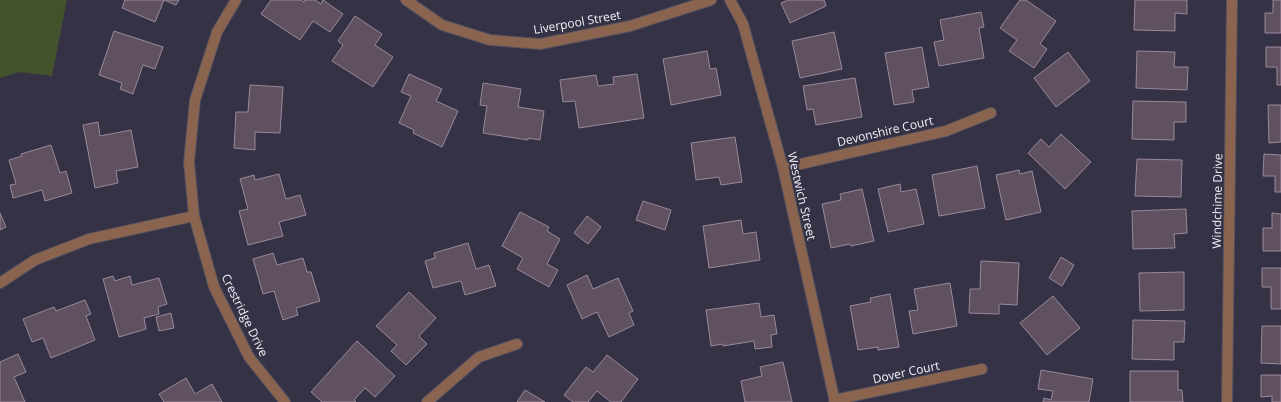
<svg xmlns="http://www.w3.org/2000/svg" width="1281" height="402" viewBox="0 0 1281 402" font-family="'Open Sans',sans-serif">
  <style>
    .green { fill: #43512d }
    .building { fill: #605161; stroke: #99899a }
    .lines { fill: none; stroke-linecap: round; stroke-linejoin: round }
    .minor-casing { stroke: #525061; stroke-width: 12 }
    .minor { stroke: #8a644e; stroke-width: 10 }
    .labels { text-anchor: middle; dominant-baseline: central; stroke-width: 4; stroke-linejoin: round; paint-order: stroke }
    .street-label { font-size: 12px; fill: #f0effb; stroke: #343244 }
  </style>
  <rect width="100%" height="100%" fill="#343244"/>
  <path class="green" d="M0,0H67L52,76L20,72L0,78Z"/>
  <path class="building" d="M125,0H164L155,22L122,8Z
    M164,0H179L176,5Z
    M271,0H301L304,2L305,0H315L321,4L323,0L343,14L330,32L313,21L300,40L261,14Z
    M788,0H824L826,6L790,23L781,3Z
    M1020,0H1026L1056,21L1040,44L1047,49L1034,68L1009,51L1017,40L1000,28Z
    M1135,0H1187V14L1175,13V31L1134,30Z
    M1273,0H1281V33H1265V13H1273Z
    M981,12L984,27L979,28L984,58L939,66L934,42L944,40L940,20Z
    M355,16L382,34L375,45L393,57L373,87L332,61L343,45L338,41Z
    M114,31L163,47L155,69L143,65L133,94L120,89L122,83L99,75Z
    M834,32L842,69L800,78L792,41Z
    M922,47L929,87L912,90L914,102L894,105L885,53Z
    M1266,47H1281V85H1277V67H1266Z
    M707,51L710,69L716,68L721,95L671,105L663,59Z
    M1137,51L1175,52L1174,67H1188L1187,90L1136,88Z
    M1068,52L1090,81L1056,107L1034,78Z
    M409,74L442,89L436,101L458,111L442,147L413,133L414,130L399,123L411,96L401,92Z
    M637,74L644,118L579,128L575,101L563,102L560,80L596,75L598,86L614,84L613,77Z
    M855,78L862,117L816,125L813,109L807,110L803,86Z
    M483,83L521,89L518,107L544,111L540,140L528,138V140L483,133L487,106L480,105Z
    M250,85L283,87L280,133L255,132V150L234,148L236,112H248Z
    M1133,101L1186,102V122H1174V140L1132,139Z
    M1268,105H1281V142L1269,143Z
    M98,122L100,136L131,130L138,167L116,171L118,183L95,188L83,125Z
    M1061,134L1091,162L1065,189L1028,153L1041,139L1049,147Z
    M735,137L742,182L721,185L719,177L696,180L691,143Z
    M51,145L60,173L66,171L72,193L45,201L42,190L13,198L10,185L16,184L9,160L22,156L21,154Z
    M1264,154L1281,155V192H1275V176H1263Z
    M1137,159L1182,160L1181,197L1135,196Z
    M977,166L985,208L939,216L932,175Z
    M1019,170L1020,174L1032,171L1041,212L1006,220L996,175Z
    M279,174L286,199L300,195L306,215L279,222L283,236L248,245L239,211L248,209L240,179L254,175L255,180Z
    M900,184L901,192L916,189L924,224L888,232L878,189Z
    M862,189L874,241L851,246L850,244L831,248L822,204L841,200L840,194Z
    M643,201L671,210L665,230L636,220Z
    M1186,209L1187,233L1174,234L1175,248L1133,249L1132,211Z
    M520,212L549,227L547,231L560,239L547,264L558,270L549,287L517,269L523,258L502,246Z
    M0,213L6,227L0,230Z
    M1272,213L1281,214V251H1263V228H1272Z
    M587,216L601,227L588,244L574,233Z
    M741,220L743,234L756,232L760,260L709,268L703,226Z
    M468,243L476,269L489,265L496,286L465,295L461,281L433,288L425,261L435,258L434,253Z
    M273,253L277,265L303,258L307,272H311L320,301L296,308L298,315L283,320L274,291L263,294L253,259Z
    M1061,257L1074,265L1062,286L1049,278Z
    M981,261L1019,263L1017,305L999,304V314L969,313L970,289H980Z
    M1262,268H1281V309H1271V287H1262Z
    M1184,272V310L1140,311L1139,273Z
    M587,275L593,289L618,278L633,311L629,313L634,325L609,337L597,312L582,319L567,285Z
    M113,276L115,281L130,276L132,285L159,278L167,304L158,307L159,314L144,318L146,329L119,337L103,279Z
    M950,283L957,326L913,334L909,311L918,310L914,289Z
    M409,292L436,318L419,336L427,344L406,365L391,351L397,345L376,326Z
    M890,294L899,347L878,350V347L858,350L850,306L871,302L870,298Z
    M1053,296L1080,328L1047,355L1020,323Z
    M85,300L91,314L86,316L95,340L51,358L43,338L32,342L23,319L54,307L56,311Z
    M759,303L761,317L774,315L777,334L771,335L772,347L755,349L754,341L723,346V344L711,346L706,310Z
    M171,313L174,328L159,331L156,317Z
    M1133,320L1185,321L1184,342H1174V360L1132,359Z
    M1262,326H1281V364L1261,363Z
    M357,341L395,376L375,397L365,388L354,400L356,402H322L311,392Z
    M18,354L26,372L14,377L25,402H0V362Z
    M607,355L638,379L621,402H611L597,391L588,402H573L564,395L586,367L593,372Z
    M783,362L792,402H745L741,381L762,376L760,367Z
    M1041,370L1093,379L1089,402H1043L1044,398L1051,400L1053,391L1038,389Z
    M1130,371H1178V390H1182L1183,402H1130Z
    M1261,375H1281V402H1272V396L1261,397Z
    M186,378L195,394L212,384L222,402H164L159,394Z
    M525,390L545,402H517Z"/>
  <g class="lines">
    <defs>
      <path id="minor" d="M236,0L217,32L195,100L189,162L194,216L214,287L249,357L285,402
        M406,0L442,25L490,40L540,44L630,26L711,0
        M730,0L743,24L783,168L835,402
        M783,168L946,131L991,113
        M0,283L35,260L89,239L194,216
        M834,400L982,369
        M427,402L479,357L517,344
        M1227,402L1232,0"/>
    </defs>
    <use href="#minor" class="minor-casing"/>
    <use href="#minor" class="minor"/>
  </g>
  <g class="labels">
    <g class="street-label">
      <text transform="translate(577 22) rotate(-10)">Liverpool Street</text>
      <text transform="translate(885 131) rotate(-13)">Devonshire Court</text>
      <text transform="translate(802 196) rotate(77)">Westwich Street</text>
      <text transform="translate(1217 201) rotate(-89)">Windchime Drive</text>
      <text transform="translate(245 315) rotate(64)">Crestridge Drive</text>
      <text transform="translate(906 372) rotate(-12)">Dover Court</text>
    </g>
  </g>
</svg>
